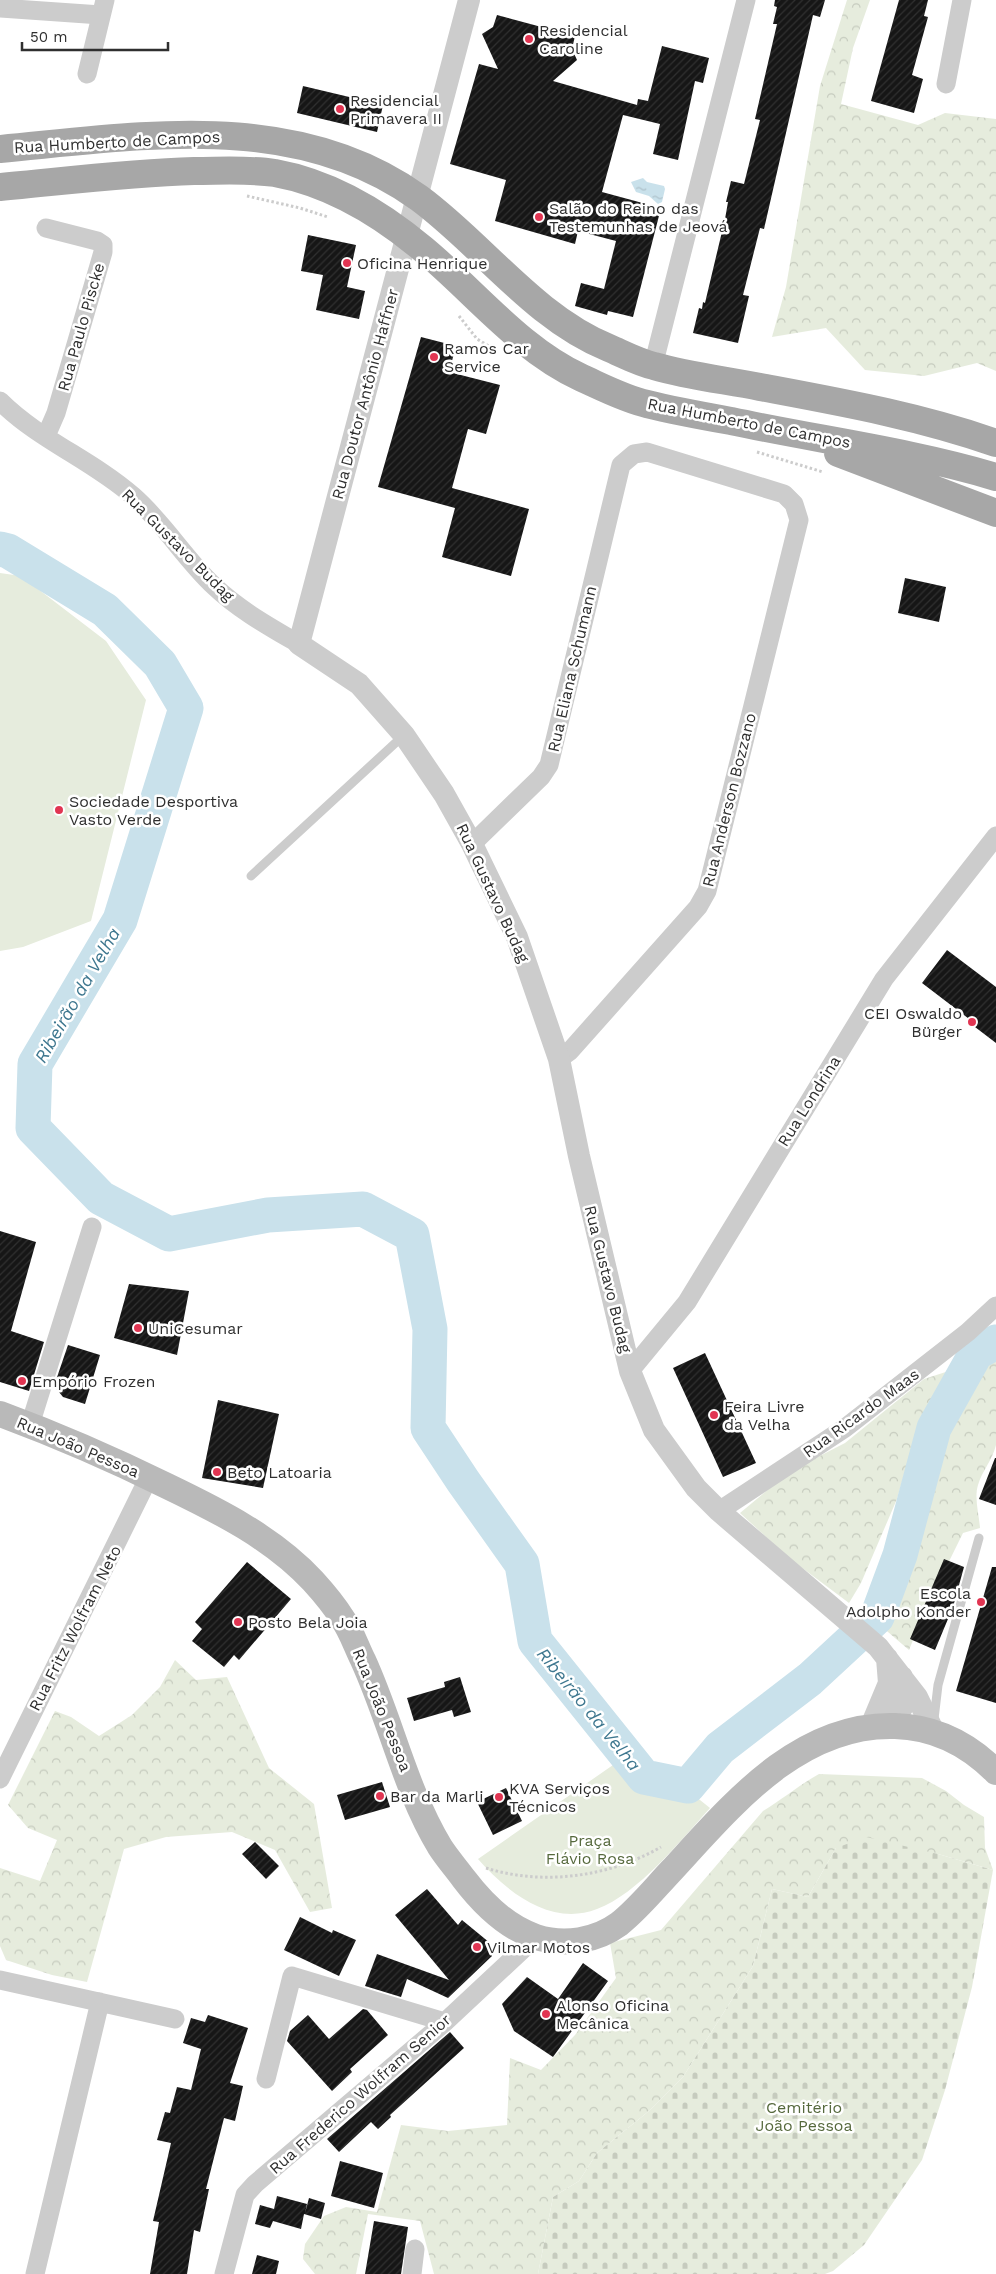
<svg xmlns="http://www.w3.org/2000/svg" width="996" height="2274" viewBox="0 0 996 2274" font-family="'Work Sans',sans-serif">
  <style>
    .forest { fill: url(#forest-crowns) }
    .cemetery { fill: url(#cemetery-stones) }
    .green { fill: #e6ecdd }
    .water { fill: url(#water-ripples) }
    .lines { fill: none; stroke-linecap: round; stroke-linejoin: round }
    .river { stroke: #c9e1eb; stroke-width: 35 }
    .building { fill: url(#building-hatch) }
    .path { stroke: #ccc; stroke-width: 3; stroke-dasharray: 2.5 2.5; stroke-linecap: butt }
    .service { stroke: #ccc; stroke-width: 9 }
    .minor { stroke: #ccc; stroke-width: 19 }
    .tertiary { stroke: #ccc; stroke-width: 22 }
    .secondary { stroke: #b9b9b9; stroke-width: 26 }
    .primary { stroke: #a7a7a7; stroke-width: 28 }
    .poi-dot { fill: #e13552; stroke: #fff; stroke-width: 2 }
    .labels { text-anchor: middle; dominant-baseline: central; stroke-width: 5; stroke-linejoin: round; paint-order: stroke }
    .poi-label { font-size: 16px; fill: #2f2f2f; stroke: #fff; text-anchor: start }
    .street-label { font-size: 16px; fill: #2f2f2f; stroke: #fff }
    .park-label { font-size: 16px; fill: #56693d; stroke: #fff }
    .water-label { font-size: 18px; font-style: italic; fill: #3e778f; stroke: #fff }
  </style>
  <defs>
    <pattern id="forest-crowns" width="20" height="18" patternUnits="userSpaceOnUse" patternTransform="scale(1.25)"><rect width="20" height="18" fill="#e6ecdd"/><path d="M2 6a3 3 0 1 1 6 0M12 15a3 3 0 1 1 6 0" fill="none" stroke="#c6cbbe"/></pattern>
    <pattern id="cemetery-stones" width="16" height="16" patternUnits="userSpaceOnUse" patternTransform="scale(1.25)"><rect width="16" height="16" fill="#e6ecdd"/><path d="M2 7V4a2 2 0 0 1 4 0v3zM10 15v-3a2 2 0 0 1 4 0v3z" fill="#c6cbbe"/></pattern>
    <pattern id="water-ripples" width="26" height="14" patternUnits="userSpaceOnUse" patternTransform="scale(1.25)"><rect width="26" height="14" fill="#c9e1eb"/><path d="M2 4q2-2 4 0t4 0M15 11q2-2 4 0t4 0" fill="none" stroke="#adc1ca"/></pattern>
    <pattern id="building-hatch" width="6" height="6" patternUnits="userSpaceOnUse" patternTransform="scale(1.25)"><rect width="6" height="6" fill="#161616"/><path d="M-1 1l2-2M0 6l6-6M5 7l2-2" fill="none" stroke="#303030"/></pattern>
  </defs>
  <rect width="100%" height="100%" fill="#fff"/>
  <path class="forest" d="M847,0H870L853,48L841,104L918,125L945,113L996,119V371L977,363L924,376L865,370L826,328L772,337L786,287L820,86Z
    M996,1352V1445C992,1461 982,1471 978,1485C974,1498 979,1514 980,1528L963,1533L926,1608L909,1650L881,1626L916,1530L940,1449L977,1362Z
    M955,1369L911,1450L897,1499L861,1583L849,1603L789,1558L740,1513L777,1482L808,1462L845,1443L924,1379Z
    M175,1660L196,1680L227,1677L269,1768L314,1804L332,1908L310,1912L275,1850L232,1832L166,1837L124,1849L87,1982L52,1975L6,1960L0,1946V1868L40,1881L57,1840L28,1828L8,1805L55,1711L71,1717L99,1736L132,1715L160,1687Z
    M819,1774L922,1778L946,1791L964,1805L984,1817L985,1848L993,1870L938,1854L836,1848L808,1897L772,1889L753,1966L683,2077L649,2111L597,2153L579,2181L553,2197L538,2274H434L420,2221L368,2214L356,2274H315L303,2259L305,2244L324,2216L346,2207L377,2212L401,2125L448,2131L507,2125L510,2058L541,2070L575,2035L616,1978L610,1943L661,1930L763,1811C783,1799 799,1785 819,1774Z"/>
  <path class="cemetery" d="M866,1837L938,1854L993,1870L972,1987L945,2090L922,2160L864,2245L833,2271L825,2274H538L553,2197L579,2181L597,2153L649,2111L683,2077L753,1966L772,1889L808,1897L836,1848Z"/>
  <path class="green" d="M0,573L21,576L106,641L146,700L91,921L23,947L0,951Z
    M613,1765C640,1785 654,1800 690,1792L710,1808C681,1840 638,1894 597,1909C551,1927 507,1892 478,1859Z"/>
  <path class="water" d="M643,178L647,182L664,186L665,189L662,202L658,204L649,196L636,192L631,182Z"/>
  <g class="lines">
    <path class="river" d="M0,549L8,551L105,610L160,664L186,708L120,920L35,1064L33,1128L101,1198L169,1234L268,1215L363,1209L412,1235L430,1329L428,1428L463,1481L522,1564L535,1641L644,1777L688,1786L720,1748L810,1679L877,1617L900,1555L934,1428L976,1353L996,1342"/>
  </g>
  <path class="building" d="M775,0H825L820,17L813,15L764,229L760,228L743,295L749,296L738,343L693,333L699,308L702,309L703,302L705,303L725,219L728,202H726L731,181L744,184L760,120L755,119L777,24H773L777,7L774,6Z
    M899,0H928L924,16L928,17L912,75L923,79L914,113L871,101Z
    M497,15L575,36L572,49L577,60L553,81L637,105L638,99L648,101L662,46L709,58L703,83L695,81L678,160L653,154L660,124L623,115L602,192L661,208L633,317L608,311L607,315L575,306L581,283L604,289L616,241L578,231L575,244L495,221L506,180L450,164L479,64L498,69L482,34L493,27Z
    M303,86L383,105L377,132L297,113Z
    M308,235L356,245L347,287L365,291L359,319L316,310L323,275L301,271Z
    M421,337L456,346L449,372L500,385L486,434L468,429L452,488L529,509L511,576L442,557L455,508L378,487Z
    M905,578L946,587L939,622L898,613Z
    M947,950L996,987V1043L975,1027L977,1025L922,983Z
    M0,1231L36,1242L11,1331L44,1342L29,1391L0,1382Z
    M129,1284L189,1291L177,1355L114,1338Z
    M68,1345L100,1355L85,1404L63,1397L54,1386Z
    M705,1353L756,1463L723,1477L673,1368Z
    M218,1400L279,1414L263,1488L202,1478Z
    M995,1458H996V1505L979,1499Z
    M944,1559L964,1567L953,1607L935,1650L910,1639Z
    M247,1562L291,1599L239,1660L234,1655L224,1667L192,1641L202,1629L195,1622Z
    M992,1567H996V1703L956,1691Z
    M460,1677L471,1712L454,1717L452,1710L414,1721L407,1698L445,1687L444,1682Z
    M382,1782L390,1807L345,1820L337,1795Z
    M506,1788L522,1821L493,1835L477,1802Z
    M255,1842L279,1866L266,1879L242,1854Z
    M427,1889L458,1925L462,1920L490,1943L492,1949V1956L448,1998L407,1979L401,1997L365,1986L377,1954L449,1980L395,1915Z
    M300,1917L332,1933L333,1930L356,1940L339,1976L284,1950Z
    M583,1963L608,1981L553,2057L514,2031L502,2004L527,1977L558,1999Z
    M363,2009L367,2010L388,2035L350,2069L352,2072L332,2091L287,2041L290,2031L308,2015L329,2039Z
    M208,2015L248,2028L230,2083L243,2086L235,2121L224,2118L206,2189H209L200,2232L194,2230L187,2274H150L159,2222L153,2221L171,2143L157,2140L165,2112L170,2113L177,2087L191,2090L201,2049L183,2043L191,2018L205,2022Z
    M450,2032L464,2048L390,2115L391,2117L378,2129L371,2122L339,2152L327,2139Z
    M340,2161L383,2173L374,2208L331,2196Z
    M277,2196L307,2204L305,2213L309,2198L325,2203L321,2219L304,2214L301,2229L273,2221L270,2228L255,2224L260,2205L274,2209Z
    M374,2221L408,2227L401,2274H365Z
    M257,2255L279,2261L276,2274H252Z"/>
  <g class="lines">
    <path class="path" d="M247,196L300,208L328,217
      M459,316L477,339L497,351
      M757,452L823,472
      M486,1868C543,1886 609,1877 661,1847"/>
    <path class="service" d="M251,876L404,735
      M934,1719L938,1685L979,1538"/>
    <path class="minor" d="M0,8L101,15
      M87,74L105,0
      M946,84L962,0
      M46,228L97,241L103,245V252L56,413L46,436
      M653,366L746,0
      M0,401C39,440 92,460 133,496C164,523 185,559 214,586C239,610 270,627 299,644
      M472,844L541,777L549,765L621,465L634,454L647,452L784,494L794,504L799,520L707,891L698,907L570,1051L559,1059
      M630,1371L687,1302L884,979L996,836
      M30,1425L92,1227
      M719,1511L845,1428L968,1332L996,1306
      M0,1779L149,1477
      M0,1980L175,2019
      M266,2079L292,1976L445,2022
      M35,2274L100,2002
      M224,2274L245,2195L255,2184L445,2022L536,1937
      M412,2274L415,2249"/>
    <path class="tertiary" d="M469,0L299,644L359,684L404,735L444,794L472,844L517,937L559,1059L579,1156L630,1371L654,1430L696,1488L719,1511L878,1647L917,1697L933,1730
      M883,1725C906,1706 909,1706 902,1677
      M871,1726L889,1683L887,1658"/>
    <path class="secondary" d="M0,1414C57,1435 112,1459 167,1486C219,1511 273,1538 313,1581C323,1592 334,1605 342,1618C351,1630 356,1646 363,1660C391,1721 405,1789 440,1847C447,1858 456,1868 464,1879C483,1904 506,1927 536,1937C564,1946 596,1941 619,1924C638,1909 655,1888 671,1871C731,1806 798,1723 895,1726C935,1727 968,1744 996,1772"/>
    <path class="primary" d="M0,149C141,136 296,109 419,198C483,245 533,317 609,348C623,354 638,362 654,366C688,376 725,380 760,387C840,402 919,416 996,443
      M0,187C65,181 129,173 194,171C221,171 248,169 275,173C330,183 380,213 423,249C475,292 519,349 582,378C602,387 625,399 647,404C675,411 703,416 731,421C820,440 909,451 996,477
      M838,453L996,513"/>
  </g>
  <g class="poi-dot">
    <circle cx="529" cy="39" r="5"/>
    <circle cx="340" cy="109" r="5"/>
    <circle cx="539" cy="217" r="5"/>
    <circle cx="347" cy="263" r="5"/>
    <circle cx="434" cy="357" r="5"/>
    <circle cx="59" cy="810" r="5"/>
    <circle cx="972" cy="1022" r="5"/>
    <circle cx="138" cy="1328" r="5"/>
    <circle cx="22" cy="1381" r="5"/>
    <circle cx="714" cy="1415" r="5"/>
    <circle cx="217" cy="1472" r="5"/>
    <circle cx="981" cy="1602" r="5"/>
    <circle cx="238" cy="1622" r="5"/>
    <circle cx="380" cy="1796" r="5"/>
    <circle cx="499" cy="1797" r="5"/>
    <circle cx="477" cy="1947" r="5"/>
    <circle cx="546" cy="2014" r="5"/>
  </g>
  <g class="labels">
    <g class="poi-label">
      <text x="539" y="30">Residencial<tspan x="539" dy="18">Caroline</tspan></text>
      <text x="350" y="100">Residencial<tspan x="350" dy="18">Primavera II</tspan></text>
      <text x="549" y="208">Salão do Reino das<tspan x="549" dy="18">Testemunhas de Jeová</tspan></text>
      <text x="357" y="263">Oficina Henrique</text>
      <text x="444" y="348">Ramos Car<tspan x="444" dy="18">Service</tspan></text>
      <text x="69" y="801">Sociedade Desportiva<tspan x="69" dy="18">Vasto Verde</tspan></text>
      <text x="962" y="1013" text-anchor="end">CEI Oswaldo<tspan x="962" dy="18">Bürger</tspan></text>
      <text x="148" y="1328">UniCesumar</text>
      <text x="32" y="1381">Empório Frozen</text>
      <text x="724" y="1406">Feira Livre<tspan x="724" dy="18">da Velha</tspan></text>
      <text x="227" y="1472">Beto Latoaria</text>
      <text x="971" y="1593" text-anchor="end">Escola<tspan x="971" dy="18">Adolpho Konder</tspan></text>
      <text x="248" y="1622">Posto Bela Joia</text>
      <text x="509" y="1788">KVA Serviços<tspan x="509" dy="18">Técnicos</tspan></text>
      <text x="390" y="1796">Bar da Marli</text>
      <text x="487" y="1947">Vilmar Motos</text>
      <text x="556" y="2005">Alonso Oficina<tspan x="556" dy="18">Mecânica</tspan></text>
    </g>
    <g class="street-label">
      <text transform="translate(117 142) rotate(-3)">Rua Humberto de Campos</text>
      <text transform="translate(81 327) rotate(-74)">Rua Paulo Piscke</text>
      <text transform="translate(365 394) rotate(-75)">Rua Doutor Antônio Haffner</text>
      <text transform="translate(749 423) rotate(11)">Rua Humberto de Campos</text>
      <text transform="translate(178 545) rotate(45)">Rua Gustavo Budag</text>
      <text transform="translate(572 669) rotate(-77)">Rua Eliana Schumann</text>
      <text transform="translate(729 800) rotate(-76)">Rua Anderson Bozzano</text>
      <text transform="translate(493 893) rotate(65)">Rua Gustavo Budag</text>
      <text transform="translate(809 1101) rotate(-58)">Rua Londrina</text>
      <text transform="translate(608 1279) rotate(76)">Rua Gustavo Budag</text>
      <text transform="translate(861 1413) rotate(-36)">Rua Ricardo Maas</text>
      <text transform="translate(78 1447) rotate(23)">Rua João Pessoa</text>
      <text transform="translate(75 1628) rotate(-63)">Rua Fritz Wolfram Neto</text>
      <text transform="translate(382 1710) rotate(68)">Rua João Pessoa</text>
      <text transform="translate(360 2094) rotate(-41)">Rua Frederico Wolfram Senior</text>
    </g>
    <g class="park-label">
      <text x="590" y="1840">Praça<tspan x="590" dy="18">Flávio Rosa</tspan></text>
      <text x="804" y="2107">Cemitério<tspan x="804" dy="18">João Pessoa</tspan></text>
    </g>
    <g class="water-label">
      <text transform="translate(77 995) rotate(-60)">Ribeirão da Velha</text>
      <text transform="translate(589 1709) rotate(51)">Ribeirão da Velha</text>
    </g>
  </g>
  <path d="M22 42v8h146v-8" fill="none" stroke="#2f2f2f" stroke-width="2.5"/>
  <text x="30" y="42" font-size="15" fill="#2f2f2f" stroke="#ffffff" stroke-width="4" paint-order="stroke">50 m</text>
</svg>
